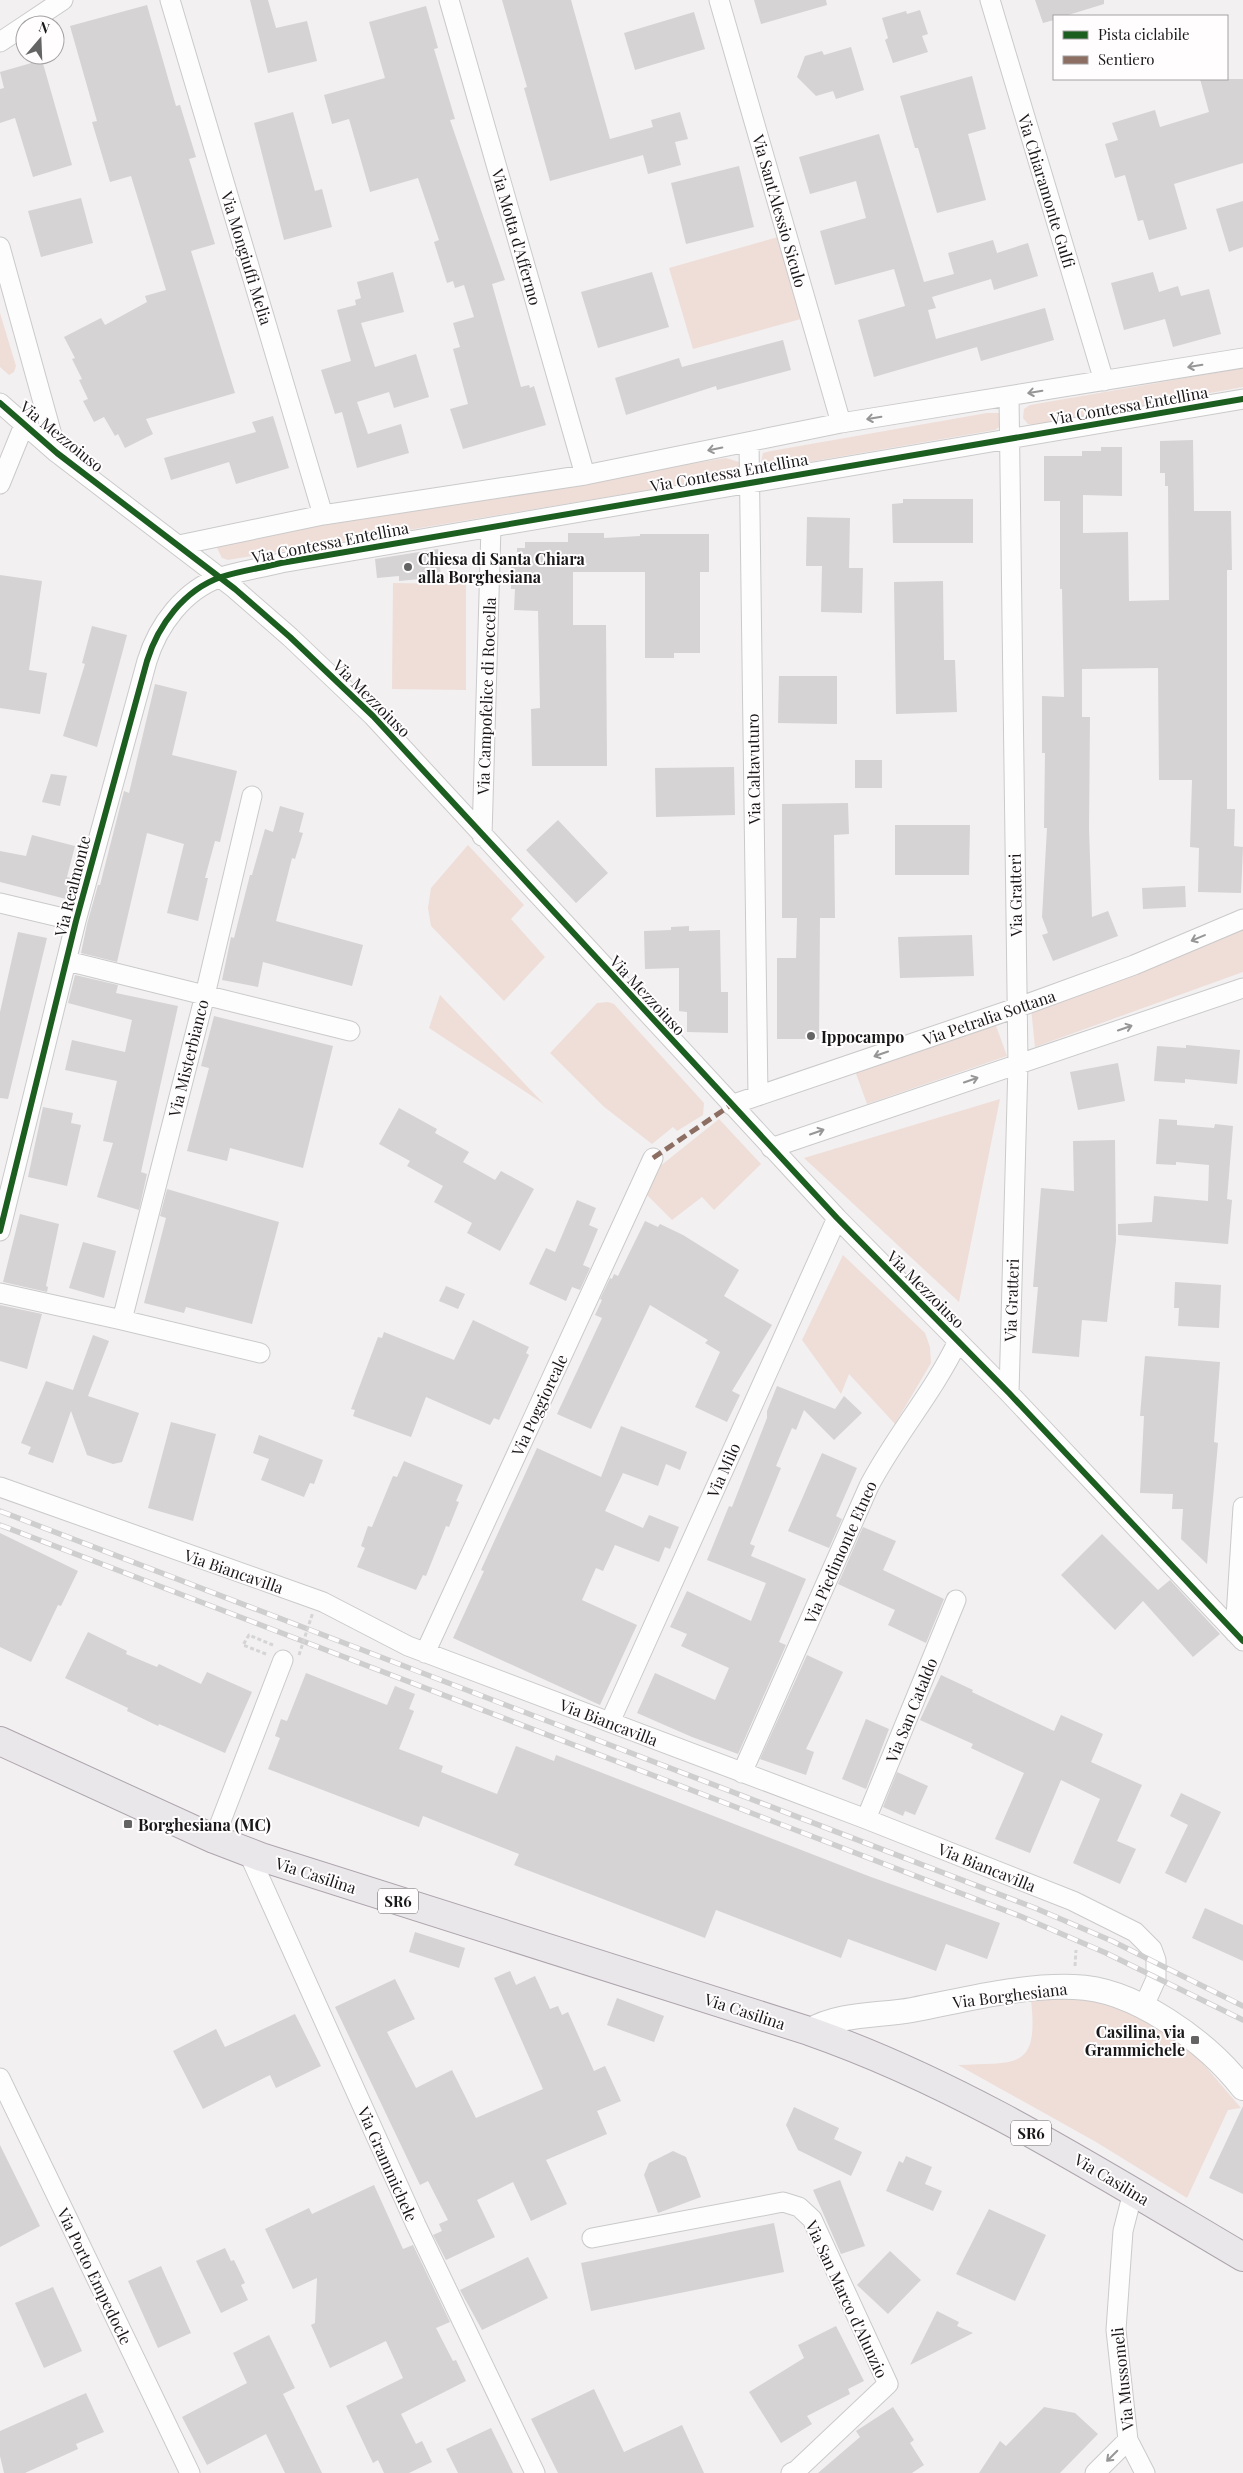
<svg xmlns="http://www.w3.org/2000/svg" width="1243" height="2473" viewBox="0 0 1243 2473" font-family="'Playfair Display',serif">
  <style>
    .green { fill: #efded8 }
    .building { fill: #d5d3d4 }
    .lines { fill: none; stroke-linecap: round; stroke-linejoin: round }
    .minor-casing { stroke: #cbcaca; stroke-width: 21 }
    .tertiary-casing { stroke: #cbcaca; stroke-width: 26 }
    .primary-casing { stroke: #ada5ad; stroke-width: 30 }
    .path { stroke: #d6d5d6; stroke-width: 3; stroke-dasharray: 4 2.5; stroke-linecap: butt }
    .minor { stroke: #fdfdfd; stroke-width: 19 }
    .tertiary { stroke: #fdfdfd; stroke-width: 24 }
    .primary { stroke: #eae7eb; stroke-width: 28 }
    .rail-casing { stroke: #cfcece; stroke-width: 5.5 }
    .rail { stroke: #fffdfe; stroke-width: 4; stroke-dasharray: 11; stroke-linecap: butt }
    .path-bridge { stroke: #d6d5d6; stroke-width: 3; stroke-dasharray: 4 2.5; stroke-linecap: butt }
    .quiet { stroke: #8d6e63; stroke-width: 5; stroke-dasharray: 10 5; stroke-linecap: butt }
    .cycleway-casing { stroke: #fffdfe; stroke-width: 9 }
    .cycleway { stroke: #1b5e20; stroke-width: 6 }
    .oneway { stroke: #969696 }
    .poi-dot { fill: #656465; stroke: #fffdfe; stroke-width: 2 }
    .labels { text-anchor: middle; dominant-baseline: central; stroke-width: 4; stroke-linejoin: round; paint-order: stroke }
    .shield { fill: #fffdfe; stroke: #5e5d5e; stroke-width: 1 }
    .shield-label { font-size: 15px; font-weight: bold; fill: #191819 }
    .street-label { font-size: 16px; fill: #191819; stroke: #fffdfe }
    .poi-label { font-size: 16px; font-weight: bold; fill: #191819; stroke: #fffdfe; text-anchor: start }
  </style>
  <rect width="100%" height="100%" fill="#f2f0f1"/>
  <path class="green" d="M778,237L801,319L693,349L669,268Z
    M0,313L16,366L14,372L9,375L0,367Z
    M1243,368V387L1033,425L1028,424L1023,418L1024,409L1030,405Z
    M987,413H1000L1002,425L995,430L768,469L761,462L763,453L771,451Z
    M726,458L739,462V468L733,476L228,560L222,558L217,548L219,543L238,538Z
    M393,583L466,584V690L392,689Z
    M468,845L524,905L511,919L545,957L504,1001L431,926L428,908L431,888Z
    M1243,927V972L1035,1047L1031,1008Z
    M440,995L544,1104L429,1028Z
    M608,1002L614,1004L704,1103L703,1115L677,1131L673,1127L652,1144L603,1106L550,1053L597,1003Z
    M995,1023L1007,1056L867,1104L855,1071Z
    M1000,1099L959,1302L804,1158Z
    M719,1119L761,1164L714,1210L702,1197L672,1220L646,1194L659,1167Z
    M843,1255L925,1333L930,1347L931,1363L895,1424L849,1374L841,1394L802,1340Z
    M1060,1995L1122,2006L1188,2046L1241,2108L1228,2110L1187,2198L1096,2142L958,2065C1016,2062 1039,2071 1031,2000Z"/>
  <path class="building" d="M250,0H268L276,28L307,21L317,61L268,73Z
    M502,0H571L610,139L653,127L651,120L680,112L688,139L675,142L681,165L648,174L643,155L550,181L524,88L527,87Z
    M754,0H826L827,5L761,24Z
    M1035,0H1104V4L1065,16H1054V20L1043,23Z
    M147,5L176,106L180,105L196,157L189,159L215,244L191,251L235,393L146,419L153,434L125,448L118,434L115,436L104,417L94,422L83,401L88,399L79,380L82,379L72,359L75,358L64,337L101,318L105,325L147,302L145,296L166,290L131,176L110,182L92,122L97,121L70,26Z
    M426,6L438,48L434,49L455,119L450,120L505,280L492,284L521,387L529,385L530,388L534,386L546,425L463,449L450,409L468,404L453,349L460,347L453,323L474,317L464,285L455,288L453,281L447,283L434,242L439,240L418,178L370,192L349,119L332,124L324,95L385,78L369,22Z
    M920,10L928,34L922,36L928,52L893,63L885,40L888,38L882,18L906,11L907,14Z
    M694,12L705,49L635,70L624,33Z
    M851,47L864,90L836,99L833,91L816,96L797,77L805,56L822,51L824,55Z
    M42,60L72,165L33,177L15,118L0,123V89L4,88L0,72Z
    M972,76L986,129L968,134L986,200L937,213L918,148H915L900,96Z
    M1200,79H1243V163L1174,184L1187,229L1149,240L1143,220L1138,221L1125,175L1115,178L1105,144L1118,140L1112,123L1155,110L1160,127L1209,112Z
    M293,112L315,191L322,189L332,227L284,240L254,123Z
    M879,134L924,282L954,274L948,253L993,240L997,253L1028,243L1038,276L994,290L991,279L932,297L936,308L928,310L936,339L1045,308L1054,340L981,361L977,347L874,377L858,320L905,306L894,269L835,285L820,231L866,218L856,181L810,194L799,157Z
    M739,166L754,227L686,244L671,183Z
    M81,198L93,243L41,257L28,211Z
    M1243,201V247L1229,252L1216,209Z
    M393,272L404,312L361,323L375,367L416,354L429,397L394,408L389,392L357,402L368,434L401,424L409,453L357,468L342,412L335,414L321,370L351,361L337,310L356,305L355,300L361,298L357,282Z
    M652,272L669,327L598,348L581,292Z
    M1153,272L1159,292L1178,286L1181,296L1209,289L1221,334L1173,347L1165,319L1124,330L1111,283Z
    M783,340L791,370L717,390L716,386L626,415L615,378L679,358L682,367Z
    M273,416L289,468L236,484L229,462L171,480L164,458L256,432L252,422Z
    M1193,440L1194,511H1231L1232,570H1227V809H1235L1234,846L1243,847L1241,893L1198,892L1199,848L1190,847L1192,780H1159L1158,668L1082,669V717H1090L1089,828L1092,917L1108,911L1118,936L1053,961L1042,935L1048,933L1042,917L1047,828H1044L1045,753H1042V696L1064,697L1062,589H1060V501H1044V456H1082V451H1101V447H1122V496L1083,495V533L1128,532L1129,601L1169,600L1168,486H1165V473H1160V441Z
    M903,499H973V543H893L892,504L903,503Z
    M807,517L850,518L849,568H863L862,613L821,612L822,566H806Z
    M568,533H604V538L640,536V534H709V572H700V653H674V658H645V572H573V625H606L607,766H532L531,709L540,708L538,611L514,610L515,589H511V563H517V548H525V542H568Z
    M438,549L441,577L399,581V576L377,578L375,559Z
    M0,575L42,581L29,670L47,673L40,714L0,708Z
    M943,581L944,660H955L957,712L896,714L894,582Z
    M92,626L127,635L97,747L63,736L85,664L82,663Z
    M779,676H837V724L778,723Z
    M155,684L187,692L172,755L237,771L220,842L215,841L205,878H208L198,921L167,913L184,844L147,833L117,962L81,953L87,924L98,885H100L124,791L129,793Z
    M855,760H882V788H855Z
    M734,767L735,815L656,817L655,768Z
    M51,774L67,776L60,806L42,802Z
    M848,803L849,834L834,835L835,918H820L819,1039H777V958H796L797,918H782V804Z
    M280,806L304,813L299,832L303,833L295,859L292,858L276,921L363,945L352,986L263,962L258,987L222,980L231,937L234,938L250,875H252L265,829L273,832Z
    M558,820L608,873L576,903L526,850Z
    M895,825H970L969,875H895Z
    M32,835L75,846L67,877L76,879L70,900L0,882V851L26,856Z
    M1185,886L1186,907L1143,909L1142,888Z
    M689,926V931L720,930L721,992H728V1033L687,1032V1012L679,1011V968L645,969L644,931L671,930V927Z
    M18,932L47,938L8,1099L0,1098V1012Z
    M972,935L974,976L900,978L898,937Z
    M75,975L118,985L116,993L178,1006L141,1172L147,1174L139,1210L97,1197L113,1143L103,1141L117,1081L65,1070L72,1040L125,1052L132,1020L68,1003Z
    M214,1016L333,1046L303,1168L230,1148L227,1161L187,1151L209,1068L201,1066Z
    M1186,1045L1240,1050L1237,1084L1185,1079V1083L1154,1081L1157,1046L1186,1048Z
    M1118,1063L1125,1101L1078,1110L1070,1072Z
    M43,1107L73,1113L71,1123L81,1125L67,1186L28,1177Z
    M399,1108L437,1129L435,1133L469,1152L463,1162L495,1180L501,1171L534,1189L500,1251L467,1233L472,1223L434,1202L443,1186L407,1166L410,1161L379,1144Z
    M1159,1119L1177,1120V1125L1214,1128L1215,1124L1233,1126L1227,1199L1232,1200L1228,1244L1118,1235V1224L1152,1222L1154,1196L1208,1201L1209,1165L1176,1162V1165L1156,1164Z
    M1115,1140L1116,1241L1107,1322L1082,1320L1079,1357L1032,1353L1038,1287H1033L1041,1188L1074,1191L1073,1141Z
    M167,1189L279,1222L252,1324L186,1307L184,1313L144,1303L166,1218L160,1216Z
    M577,1200L596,1208L589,1225L598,1229L583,1265L590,1268L580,1290L572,1287L566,1301L529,1284L546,1248L555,1252Z
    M20,1214L59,1224L46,1286L48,1287L47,1292L3,1282Z
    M645,1221L658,1227L660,1224L683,1235L739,1270L724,1296L772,1325L732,1391L740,1395L727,1422L695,1407L720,1352L705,1343L708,1340L650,1305L591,1429L557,1414L602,1318L595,1315L602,1300L600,1299L610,1278L612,1279L614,1274L618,1276Z
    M83,1242L116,1251L104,1298L69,1288Z
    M1175,1282L1221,1285L1219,1328L1178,1326L1179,1308H1174Z
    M446,1286L465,1294L458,1309L439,1301Z
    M0,1305L42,1314L27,1369L0,1361Z
    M473,1320L529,1347L526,1353L529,1355L499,1420L494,1418L490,1425L426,1397L411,1437L353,1416L355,1410L351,1409L378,1337L382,1338L384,1332L454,1360Z
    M93,1335L109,1341L88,1396L139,1413L122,1462L113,1464L87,1455L71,1411L53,1463L28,1454L31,1447L21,1443L46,1381L73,1390Z
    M1145,1356L1220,1362L1214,1442L1218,1443L1207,1564L1181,1539L1183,1509H1172L1173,1494L1140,1493L1144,1416H1140Z
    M777,1386L835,1409L844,1396L862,1413L834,1440L804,1410L796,1430L792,1428L776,1466L781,1468L750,1544L755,1546L751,1556L806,1579L779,1642L786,1645L738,1754L692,1737L637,1713L655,1673L715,1700L729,1668L681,1646L687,1634L670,1627L687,1591L751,1621L766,1583L707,1560L729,1506L732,1507L767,1418V1411Z
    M171,1422L216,1434L193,1521L148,1508Z
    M621,1426L687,1452L680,1470L666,1464L658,1486L623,1473L605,1511L643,1528L649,1515L679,1527L670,1549L665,1547L659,1562L615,1545L603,1571L596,1568L582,1600L637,1625L600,1705L453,1638L484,1571L481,1570L537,1448L601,1477Z
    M259,1435L323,1460L314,1484L310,1483L304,1497L261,1480L269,1459L253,1453Z
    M822,1453L857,1468L836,1516L842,1519L829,1548L788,1531Z
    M404,1461L463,1485L456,1501L459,1502L449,1527L446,1526L426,1576L423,1575L416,1590L357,1567L365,1548L361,1546L368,1526L372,1527L393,1476L397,1477Z
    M863,1527L896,1541L883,1570L944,1599L926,1643L888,1625L895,1610L838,1584Z
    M0,1533L78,1571L61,1606L58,1605L31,1662L0,1647Z
    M1102,1534L1158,1590L1170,1580L1220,1634L1193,1657L1143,1601L1115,1630L1061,1575Z
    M88,1632L127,1651L126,1654L157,1667L159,1664L201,1684L207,1672L252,1692L225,1753L159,1724L158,1726L127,1711L128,1708L65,1678Z
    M807,1655L843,1672L806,1749L814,1752L806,1775L760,1759Z
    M306,1673L387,1705L395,1686L415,1694L409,1709L414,1711L399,1749L443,1766L441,1772L497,1794L516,1746L554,1761L556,1755L871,1877L1000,1923L987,1959L946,1944L936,1971L848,1939L841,1958L716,1910L705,1938L514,1865L519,1854L423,1816L419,1827L268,1769L280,1738L275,1736L281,1719L287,1721Z
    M941,1675L973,1690L972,1692L1054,1731L1061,1715L1103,1734L1091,1762L1142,1785L1117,1841L1136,1849L1120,1884L1073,1863L1100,1799L1061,1780L1030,1853L995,1839L1024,1773L971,1748L973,1744L920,1720Z
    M866,1719L889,1729L866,1789L842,1779Z
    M897,1772L928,1786L915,1815L905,1811L903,1816L883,1807Z
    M1181,1793L1221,1812L1186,1883L1165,1873L1188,1825L1170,1816Z
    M1205,1908L1243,1925V1961L1192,1938Z
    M415,1932L465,1948L459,1968L409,1952Z
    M510,1971L516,1985L535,1976L550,2009L558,2006L562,2015L568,2012L594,2071L605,2066L621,2101L597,2111L607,2134L546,2160L567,2204L531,2221L513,2182L477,2200L495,2237L446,2260L433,2235L442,2231L439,2224L448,2220L428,2181L420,2185L335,2007L395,1979L415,2019L387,2032L416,2088L452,2070L476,2118L543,2089L494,1978Z
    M617,1998L664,2016L654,2042L607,2025Z
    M295,2014L321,2066L276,2088L270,2075L203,2109L173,2051L216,2029L225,2047Z
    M1243,2106V2194L1209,2178Z
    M794,2107L839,2128L834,2139L862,2152L851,2176L798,2150L786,2125Z
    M0,2145L40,2226L0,2247Z
    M673,2151L686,2157L701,2197L658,2213L644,2175L649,2163Z
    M906,2156L932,2167L925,2184L942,2191L933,2211L886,2191L899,2161L903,2163Z
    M840,2180L865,2246L841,2254L813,2190Z
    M374,2185L403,2249L413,2245L450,2322L436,2328L453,2361L456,2360L466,2381L401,2414L416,2444L422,2441L432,2462L409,2473H384L378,2460L373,2463L346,2406L403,2378L386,2341L330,2368L311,2325L315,2323L317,2278L293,2289L265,2229L309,2208L312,2214Z
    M989,2209L1046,2235L1015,2301L956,2274Z
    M774,2223L784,2272L591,2311L581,2263Z
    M225,2248L231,2261L234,2260L245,2283L241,2285L248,2300L221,2313L196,2261Z
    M890,2251L921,2280L888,2314L857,2285Z
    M528,2257L548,2298L482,2330L460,2290Z
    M161,2266L191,2333L158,2348L128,2281Z
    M53,2287L82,2351L44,2368L15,2303Z
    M937,2311L959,2322L957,2326L973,2333L910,2365Z
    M836,2326L864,2381L848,2389L850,2394L807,2416L812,2424L781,2443L749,2392L804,2358L798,2345Z
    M269,2335L295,2388L283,2394L322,2473H285L266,2434L207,2465L182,2417L247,2383L233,2353Z
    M594,2389L624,2452L682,2425L704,2473H558L531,2419Z
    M86,2393L104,2432L76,2444L78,2449L25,2473H4L0,2456V2431Z
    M893,2407L914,2440L910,2443L924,2465L912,2473H818L860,2437L856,2431Z
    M1044,2407L1075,2413L1098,2434L1060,2473H979L1000,2441L1006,2446Z
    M491,2428L513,2473H458L446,2449Z"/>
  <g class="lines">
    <defs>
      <path id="minor" d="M170,0L323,515
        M449,0L585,475
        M719,0L841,423
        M990,0L1104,381
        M0,42L63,0
        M0,247L57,453
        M1009,396L1018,1064L1009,1393
        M0,403L57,453L235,589L290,637L373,716L837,1218L1009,1393L1243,1641
        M749,442L758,1096
        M0,484L24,425
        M179,545L323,515L585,475L841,423L1243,358
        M482,836L491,527
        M0,903L76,921
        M67,961L350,1031
        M731,1105L1016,1008L1134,965L1243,919
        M771,1148L1243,988
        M0,1231L76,921L147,661C158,625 184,590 221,577C240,571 261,568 281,563L1243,399
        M0,1293L122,1320L205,995L252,796
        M122,1320L260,1353
        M0,1487L323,1602L408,1646L866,1819L1073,1901L1135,1932L1152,1949L1156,1960V1979L1143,2008
        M1235,1633L1243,1507
        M425,1653L653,1158
        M610,1722L837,1218
        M742,1773L869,1486C895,1436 933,1393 958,1341
        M866,1819L956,1600
        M214,1839L283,1660
        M248,1852L416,2225L535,2473
        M0,2078L190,2473
        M1133,2192L1123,2231L1116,2330L1128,2440L1145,2473
        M592,2238L783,2202L799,2207L812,2219L888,2384L797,2470L791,2473
        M1095,2473L1128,2440"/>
      <path id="tertiary" d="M809,2031C839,2013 878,2016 912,2010C965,2000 1020,1985 1074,1987C1134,1988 1207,2042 1243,2088"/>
      <path id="primary" d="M0,1741L214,1839L261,1857L809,2031C964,2085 1102,2174 1243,2257"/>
    </defs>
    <use href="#minor" class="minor-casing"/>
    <use href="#tertiary" class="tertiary-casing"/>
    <use href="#primary" class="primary-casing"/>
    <path class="path" d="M266,1654L243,1645L249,1635L273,1645
      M1075,1966L1076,1950"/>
    <use href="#minor" class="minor"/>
    <use href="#tertiary" class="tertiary"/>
    <use href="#primary" class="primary"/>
    <defs>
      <path id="rail" d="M0,1511L1035,1908L1112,1941L1243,2006
        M0,1525L1020,1916L1106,1953L1243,2020"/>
    </defs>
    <use href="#rail" class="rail-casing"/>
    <use href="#rail" class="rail"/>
    <path class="path-bridge" d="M299,1655L313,1612"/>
    <path class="quiet" d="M653,1158L731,1105"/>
    <defs>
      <path id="cycleway" d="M0,403L57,453L235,589L290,637L373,716L837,1218L1009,1393L1243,1641
        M0,1231L76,921L147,661C158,625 184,590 221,577C240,571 261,568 281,563L1243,399"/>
    </defs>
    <use href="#cycleway" class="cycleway-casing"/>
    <use href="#cycleway" class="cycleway"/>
  </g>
  <defs><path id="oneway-shaft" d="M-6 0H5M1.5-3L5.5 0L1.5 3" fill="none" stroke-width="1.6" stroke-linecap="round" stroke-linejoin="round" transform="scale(1.25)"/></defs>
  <g class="oneway">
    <use href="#oneway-shaft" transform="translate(1195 366) rotate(171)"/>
    <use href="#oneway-shaft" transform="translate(1035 392) rotate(171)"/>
    <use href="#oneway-shaft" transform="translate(874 418) rotate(171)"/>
    <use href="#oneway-shaft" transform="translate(715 449) rotate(169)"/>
    <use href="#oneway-shaft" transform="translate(1198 938) rotate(157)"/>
    <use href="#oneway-shaft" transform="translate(1125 1028) rotate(-19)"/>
    <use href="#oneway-shaft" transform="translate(881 1054) rotate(161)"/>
    <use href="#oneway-shaft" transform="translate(971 1080) rotate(-19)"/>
    <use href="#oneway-shaft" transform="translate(817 1132) rotate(-19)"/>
    <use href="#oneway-shaft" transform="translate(1112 2456) rotate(135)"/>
  </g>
  <g class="poi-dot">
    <circle cx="408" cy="567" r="5"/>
    <circle cx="811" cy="1036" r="5"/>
    <rect x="123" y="1819" width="10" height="10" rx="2.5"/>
    <rect x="1190" y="2035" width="10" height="10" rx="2.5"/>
  </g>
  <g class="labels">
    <g class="shield">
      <rect x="378" y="1888.5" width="40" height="25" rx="4"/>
      <rect x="1011" y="2120.5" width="40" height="25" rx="4"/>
    </g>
    <g class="shield-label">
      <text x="398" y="1901">SR6</text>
      <text x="1031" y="2133">SR6</text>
    </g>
    <g class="street-label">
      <text transform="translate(1047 191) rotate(73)">Via Chiaramonte Gulfi</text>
      <text transform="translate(780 211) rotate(74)">Via Sant'Alessio Siculo</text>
      <text transform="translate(517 237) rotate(74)">Via Motta d'Affermo</text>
      <text transform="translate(247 258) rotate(73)">Via Mongiuffi Melia</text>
      <text transform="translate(1129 405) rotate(-10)">Via Contessa Entellina</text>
      <text transform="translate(62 436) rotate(39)">Via Mezzoiuso</text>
      <text transform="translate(729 472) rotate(-10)">Via Contessa Entellina</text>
      <text transform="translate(330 542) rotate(-11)">Via Contessa Entellina</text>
      <text transform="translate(486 696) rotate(-88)">Via Campofelice di Roccella</text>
      <text transform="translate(372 698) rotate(45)">Via Mezzoiuso</text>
      <text transform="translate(753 769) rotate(-91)">Via Caltavuturo</text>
      <text transform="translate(72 886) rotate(-76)">Via Realmonte</text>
      <text transform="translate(1015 895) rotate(-91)">Via Gratteri</text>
      <text transform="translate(648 995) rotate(47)">Via Mezzoiuso</text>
      <text transform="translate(989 1017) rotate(-19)">Via Petralia Sottana</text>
      <text transform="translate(188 1058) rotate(-76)">Via Misterbianco</text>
      <text transform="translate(926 1289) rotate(45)">Via Mezzoiuso</text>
      <text transform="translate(1011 1300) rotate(-88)">Via Gratteri</text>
      <text transform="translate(539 1405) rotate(-65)">Via Poggioreale</text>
      <text transform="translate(723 1470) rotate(-66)">Via Milo</text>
      <text transform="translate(840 1552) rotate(-66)">Via Piedimonte Etneo</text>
      <text transform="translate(234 1571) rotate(19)">Via Biancavilla</text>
      <text transform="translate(911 1710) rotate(-68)">Via San Cataldo</text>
      <text transform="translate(609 1722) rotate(21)">Via Biancavilla</text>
      <text transform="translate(987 1867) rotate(22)">Via Biancavilla</text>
      <text transform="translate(316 1875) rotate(18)">Via Casilina</text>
      <text transform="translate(1010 1995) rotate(-7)">Via Borghesiana</text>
      <text transform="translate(745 2011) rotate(18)">Via Casilina</text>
      <text transform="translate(388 2164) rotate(66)">Via Grammichele</text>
      <text transform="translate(1112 2179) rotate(31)">Via Casilina</text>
      <text transform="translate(95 2276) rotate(64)">Via Porto Empedocle</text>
      <text transform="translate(847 2299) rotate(65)">Via San Marco d'Alunzio</text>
      <text transform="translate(1122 2379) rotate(-96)">Via Mussomeli</text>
    </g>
    <g class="poi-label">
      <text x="418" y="558">Chiesa di Santa Chiara<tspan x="418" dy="18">alla Borghesiana</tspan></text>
      <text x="821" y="1036">Ippocampo</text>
      <text x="138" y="1824">Borghesiana (MC)</text>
      <text x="1185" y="2031" text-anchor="end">Casilina, via<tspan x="1185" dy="18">Grammichele</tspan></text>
    </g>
  </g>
  <rect x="1053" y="15" width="175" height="65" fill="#fffdfe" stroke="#a3a1a2"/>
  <rect x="1063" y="31" width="25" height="8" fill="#1b5e20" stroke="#a3a1a2"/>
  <text x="1098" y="40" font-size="15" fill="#191819">Pista ciclabile</text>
  <rect x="1063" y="56" width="25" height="8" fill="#8d6e63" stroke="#a3a1a2"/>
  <text x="1098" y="65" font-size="15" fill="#191819">Sentiero</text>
  <g transform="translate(40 40) rotate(19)"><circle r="24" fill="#fffdfe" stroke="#a3a1a2"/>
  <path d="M0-4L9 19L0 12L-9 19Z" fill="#656465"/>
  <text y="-8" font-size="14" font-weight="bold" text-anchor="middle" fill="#191819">N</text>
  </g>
</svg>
